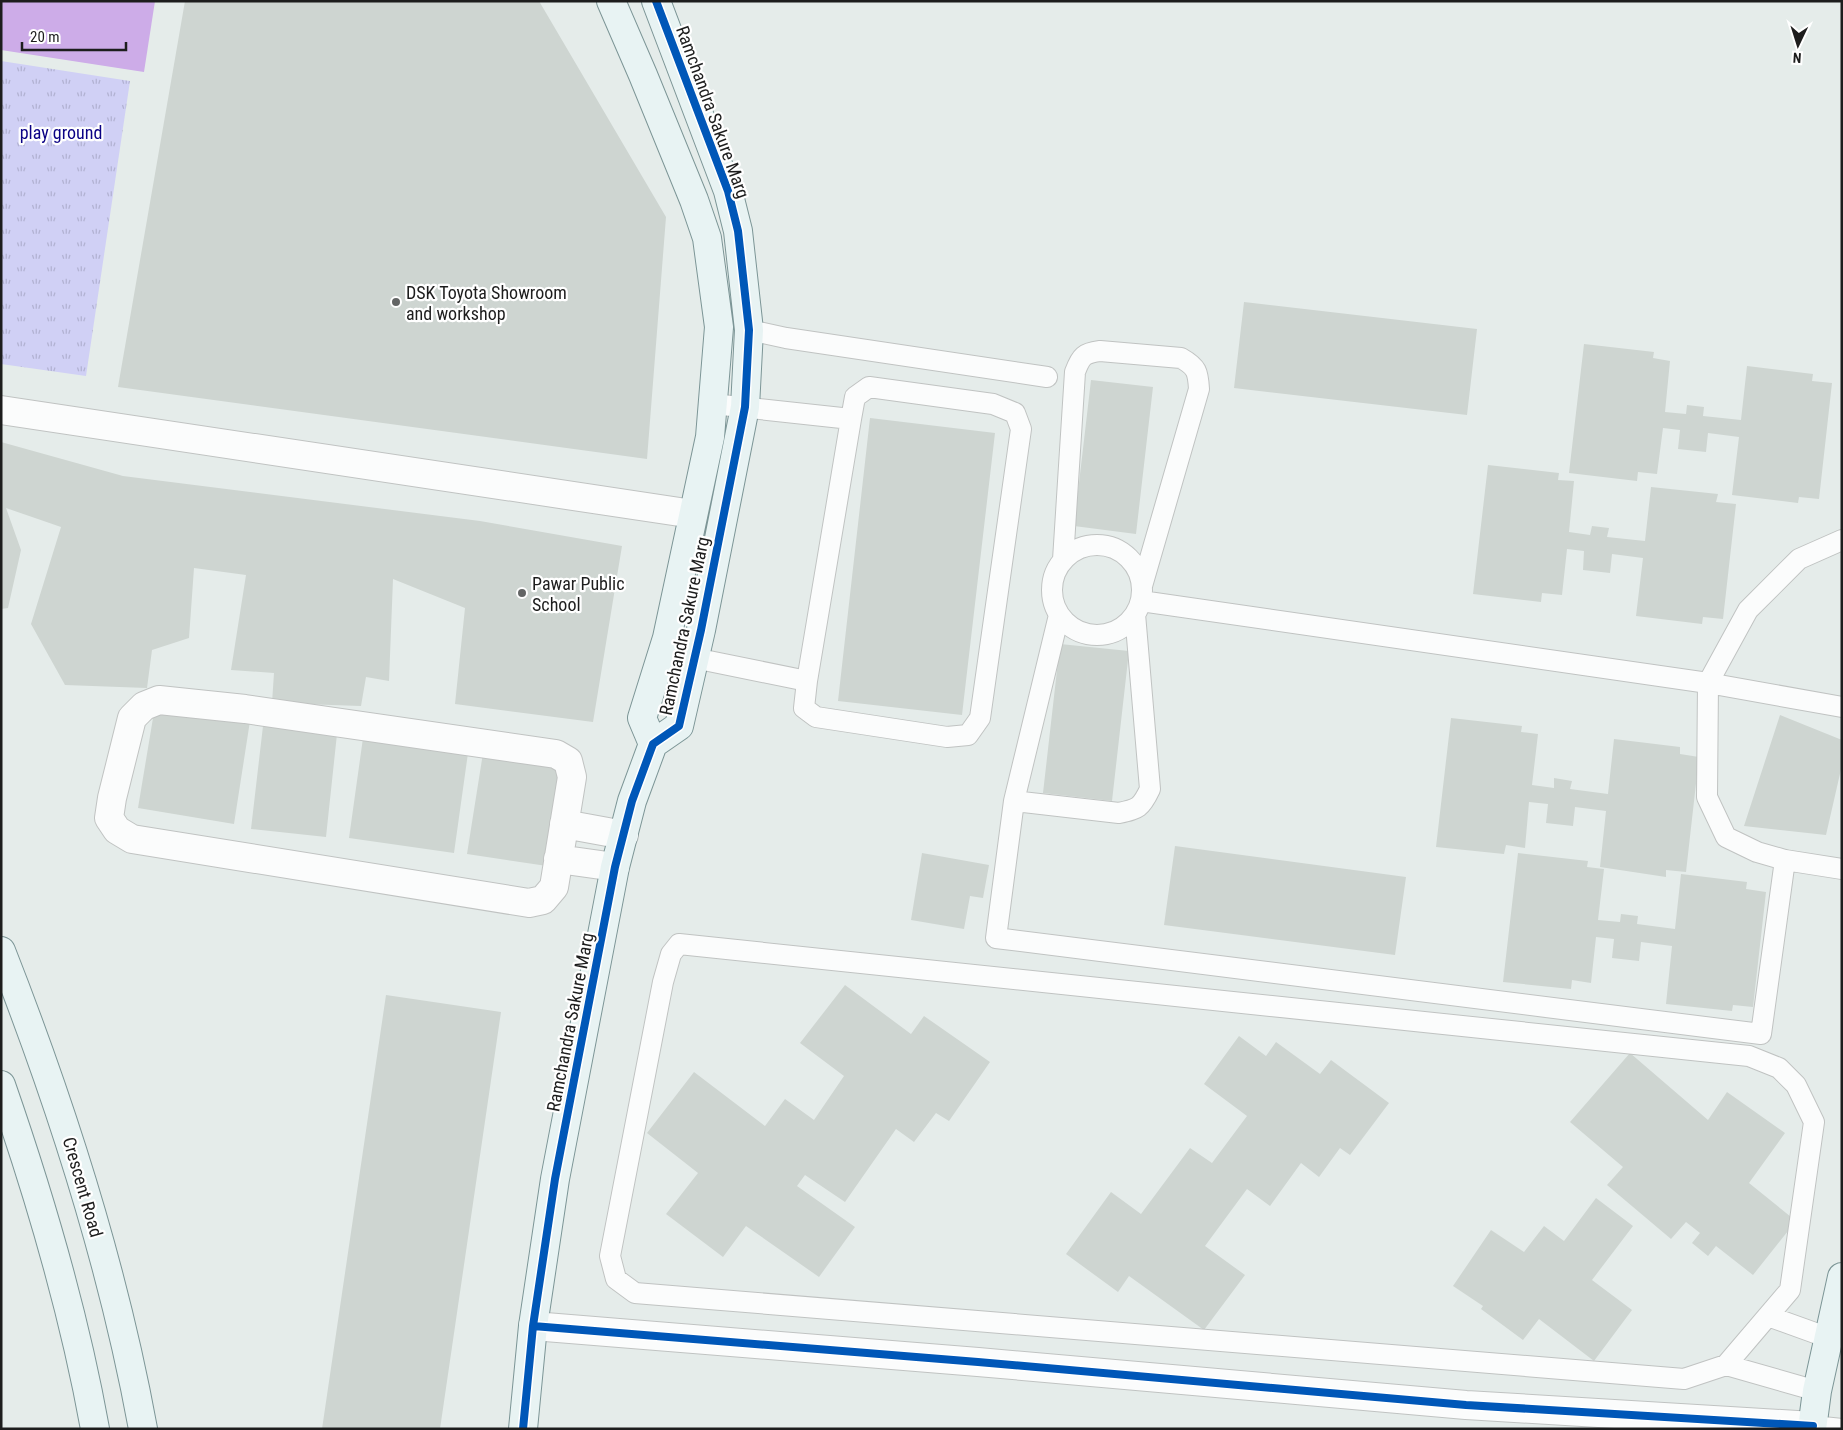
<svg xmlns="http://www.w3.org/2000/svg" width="1843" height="1430" viewBox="0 0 1843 1430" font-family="'Roboto Condensed',sans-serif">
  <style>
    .park { fill: url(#park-tufts) }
    .pitch { fill: #cdace8 }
    .building { fill: #ced5d1 }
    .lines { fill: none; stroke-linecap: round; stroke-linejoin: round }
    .lane-casing { stroke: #c0c3c2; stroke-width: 22 }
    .street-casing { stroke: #c0c3c2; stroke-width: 30 }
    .secondary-casing { stroke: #7c9596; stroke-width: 30 }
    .lane { stroke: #fbfcfc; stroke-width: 20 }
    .street { stroke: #fbfcfc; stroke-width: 28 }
    .secondary { stroke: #e8f3f3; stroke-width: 28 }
    .cycleway-casing { stroke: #fff; stroke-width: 11 }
    .cycleway { stroke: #0057b8; stroke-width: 8 }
    .poi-dot { fill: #636565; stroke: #fff; stroke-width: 2 }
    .labels { text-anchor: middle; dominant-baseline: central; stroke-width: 4.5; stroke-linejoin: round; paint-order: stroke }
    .street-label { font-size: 18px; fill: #1d1d1d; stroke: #fff }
    .park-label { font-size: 18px; fill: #0a0185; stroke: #fff }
    .poi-label { font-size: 18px; fill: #1d1d1d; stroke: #fff; text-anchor: start }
  </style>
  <defs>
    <pattern id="park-tufts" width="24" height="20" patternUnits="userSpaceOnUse" patternTransform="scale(1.25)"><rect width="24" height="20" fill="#d0d0f5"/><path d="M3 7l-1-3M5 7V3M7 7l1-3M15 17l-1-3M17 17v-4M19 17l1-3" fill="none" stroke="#b2b2d2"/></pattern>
  </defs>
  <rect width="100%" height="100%" fill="#e5ecea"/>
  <path class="park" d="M1,61L130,81L86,376L1,364Z"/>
  <path class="pitch" d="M1,1H155L144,72L1,50Z"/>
  <path class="building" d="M185,1H539L666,217L647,459L118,387Z
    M1244,302L1477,329L1467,415L1234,388Z
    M1584,344L1654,352L1653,358L1670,361L1665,412L1686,414L1687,405L1704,407L1703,416L1741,420L1747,366L1813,374L1812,381L1832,383L1819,499L1799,497L1798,503L1732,495L1739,437L1708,433L1706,452L1678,449L1680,430L1663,428L1657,474L1638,472L1637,481L1569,473Z
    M1091,380L1153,387L1136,534L1074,526Z
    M870,418L995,433L962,715L838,701Z
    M1,442L123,476L480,521L622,546L593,722L455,704L465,608L393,579L389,681L366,677L361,706L272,703L274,673L231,670L246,575L194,568L189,638L152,650L147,688L65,685L31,624L61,527L6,508L21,550L8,608L1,609Z
    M1488,465L1559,473L1558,480L1574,481L1569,532L1590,535L1592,526L1609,528L1607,537L1645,541L1651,487L1718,494L1716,502L1736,504L1723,619L1703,617L1702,624L1636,616L1643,558L1612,554L1610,573L1583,570L1584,551L1567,549L1562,595L1542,593L1541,602L1473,594Z
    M1060,644L1129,651L1112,801L1043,793Z
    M155,706L250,721L234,824L138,808Z
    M1780,715L1842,740V765L1826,835L1744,826Z
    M1451,718L1522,726L1521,732L1538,734L1532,785L1554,788V778L1572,781L1570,789L1608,794L1614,739L1680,747V754L1699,757L1686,872L1666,870V877L1600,867L1606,811L1575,807L1573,826L1546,823L1548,804L1529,802L1525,848L1506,845L1504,854L1436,847Z
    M263,726L337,734L326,837L251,829Z
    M363,738L468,753L454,853L349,838Z
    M483,753L563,766L547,866L467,854Z
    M1175,846L1406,877L1395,955L1164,925Z
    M922,853L989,865L983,898L970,896L964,929L911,920Z
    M1518,853L1588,861L1587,867L1604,869L1598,920L1620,922L1621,914L1638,916L1637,924L1675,929L1681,874L1747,882L1746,889L1766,892L1753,1007L1733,1005L1732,1011L1666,1004L1672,946L1641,942L1639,961L1612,958L1614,939L1596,937L1591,983L1572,980L1571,989L1503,982Z
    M845,985L911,1034L924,1016L990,1062L949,1121L936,1113L914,1142L896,1129L845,1202L805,1175L797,1186L855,1227L819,1277L746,1226L723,1257L666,1214L698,1173L647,1133L694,1072L765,1126L785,1099L814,1120L844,1076L800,1043Z
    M386,995L501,1012L440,1429H322Z
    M1239,1036L1266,1056L1276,1042L1320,1074L1331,1060L1389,1103L1350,1155L1340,1148L1319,1177L1301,1163L1270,1206L1247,1189L1205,1246L1245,1275L1204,1330L1129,1276L1118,1292L1066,1254L1111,1192L1141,1214L1190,1148L1212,1163L1247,1116L1204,1084Z
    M1630,1053L1708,1120L1727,1092L1785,1133L1749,1183L1796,1221L1753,1275L1716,1246L1708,1256L1692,1243L1700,1233L1686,1222L1671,1239L1607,1185L1623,1167L1570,1122Z
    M1596,1198L1633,1226L1592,1280L1632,1310L1594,1361L1539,1319L1523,1340L1481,1309L1483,1306L1453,1286L1491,1230L1524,1252L1544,1226L1564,1241Z"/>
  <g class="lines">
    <defs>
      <path id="lane" d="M749,330L786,338L1047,377
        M713,404L851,419L855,397L869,387L993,404L1015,413L1021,429L980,718L968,735L947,737L816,717L804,708L807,681
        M1842,540L1799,559L1748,610L1708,683L1707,797L1726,837L1757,852L1785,860L1842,869
        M1052 590a45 45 0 1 1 90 0a45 45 0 1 1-90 0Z
        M1063,560L1075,372C1081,356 1084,353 1100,351L1181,358C1197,367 1198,372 1199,389L1142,586
        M1141,601L1708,683L1842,707
        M1059,615L1014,801L1119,813C1138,809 1141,808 1150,789L1135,614
        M694,658L807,681L851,419
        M1014,801L996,938L1761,1034L1785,860
        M1768,1316L1829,1338
        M1726,1365L1790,1290L1814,1122L1796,1085L1779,1068L1749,1056L679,944L671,954L663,982L610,1256L616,1279L635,1293L1684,1379L1726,1365L1817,1391
        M1813,1426L1842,1429"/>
      <path id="street" d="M1,410L693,514
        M159,700L245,709L556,754L568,761L572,777L554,887L543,900L529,903L132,839L117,830L109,818L112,798L132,718L144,706Z
        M564,824L624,835
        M558,859L615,867
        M533,1326L978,1362L1466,1405L1813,1426"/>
      <path id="secondary" d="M611,1L643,75L694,200L707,238L719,327L710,437L667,638L642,718L653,744
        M1,951C62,1106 113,1265 143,1429
        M1,1085C40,1197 74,1312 95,1429
        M523,1429L533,1326L555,1179L615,867L632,801L653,744L679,726L701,630L745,407L749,330L738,231L728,191L656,1
        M1812,1429L1817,1391L1842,1277"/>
    </defs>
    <use href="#lane" class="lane-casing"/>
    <use href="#street" class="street-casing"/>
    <use href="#secondary" class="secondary-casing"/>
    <use href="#lane" class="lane"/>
    <use href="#street" class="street"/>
    <use href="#secondary" class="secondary"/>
    <defs>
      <path id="cycleway" d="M533,1326L978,1362L1466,1405L1813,1426
        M523,1429L533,1326L555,1179L615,867L632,801L653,744L679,726L701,630L745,407L749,330L738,231L728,191L656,1"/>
    </defs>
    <use href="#cycleway" class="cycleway-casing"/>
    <use href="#cycleway" class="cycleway"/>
  </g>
  <g class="poi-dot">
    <circle cx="396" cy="302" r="5"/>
    <circle cx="522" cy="593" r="5"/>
  </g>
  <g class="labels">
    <g class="street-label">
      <text transform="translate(713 112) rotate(70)">Ramchandra Sakure Marg</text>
      <text transform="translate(684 626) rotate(-78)">Ramchandra Sakure Marg</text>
      <text transform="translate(570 1022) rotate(-79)">Ramchandra Sakure Marg</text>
      <text transform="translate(83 1187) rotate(74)">Crescent Road</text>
    </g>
    <g class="park-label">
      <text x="61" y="132">play ground</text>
    </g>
    <g class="poi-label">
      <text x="406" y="292">DSK Toyota Showroom<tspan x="406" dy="21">and workshop</tspan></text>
      <text x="532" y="583">Pawar Public<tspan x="532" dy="21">School</tspan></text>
    </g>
  </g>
  <rect width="1843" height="1430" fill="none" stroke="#1d1d1d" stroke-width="5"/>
  <g transform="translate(1798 45) rotate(184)" stroke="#ffffff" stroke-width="4" paint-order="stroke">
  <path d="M0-4L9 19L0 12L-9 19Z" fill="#1d1d1d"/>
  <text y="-8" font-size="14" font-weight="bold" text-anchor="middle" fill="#1d1d1d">N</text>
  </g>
  <path d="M22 42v8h104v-8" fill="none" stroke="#1d1d1d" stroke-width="2.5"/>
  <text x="30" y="42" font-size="15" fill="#1d1d1d" stroke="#ffffff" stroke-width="4" paint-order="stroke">20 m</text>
</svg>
